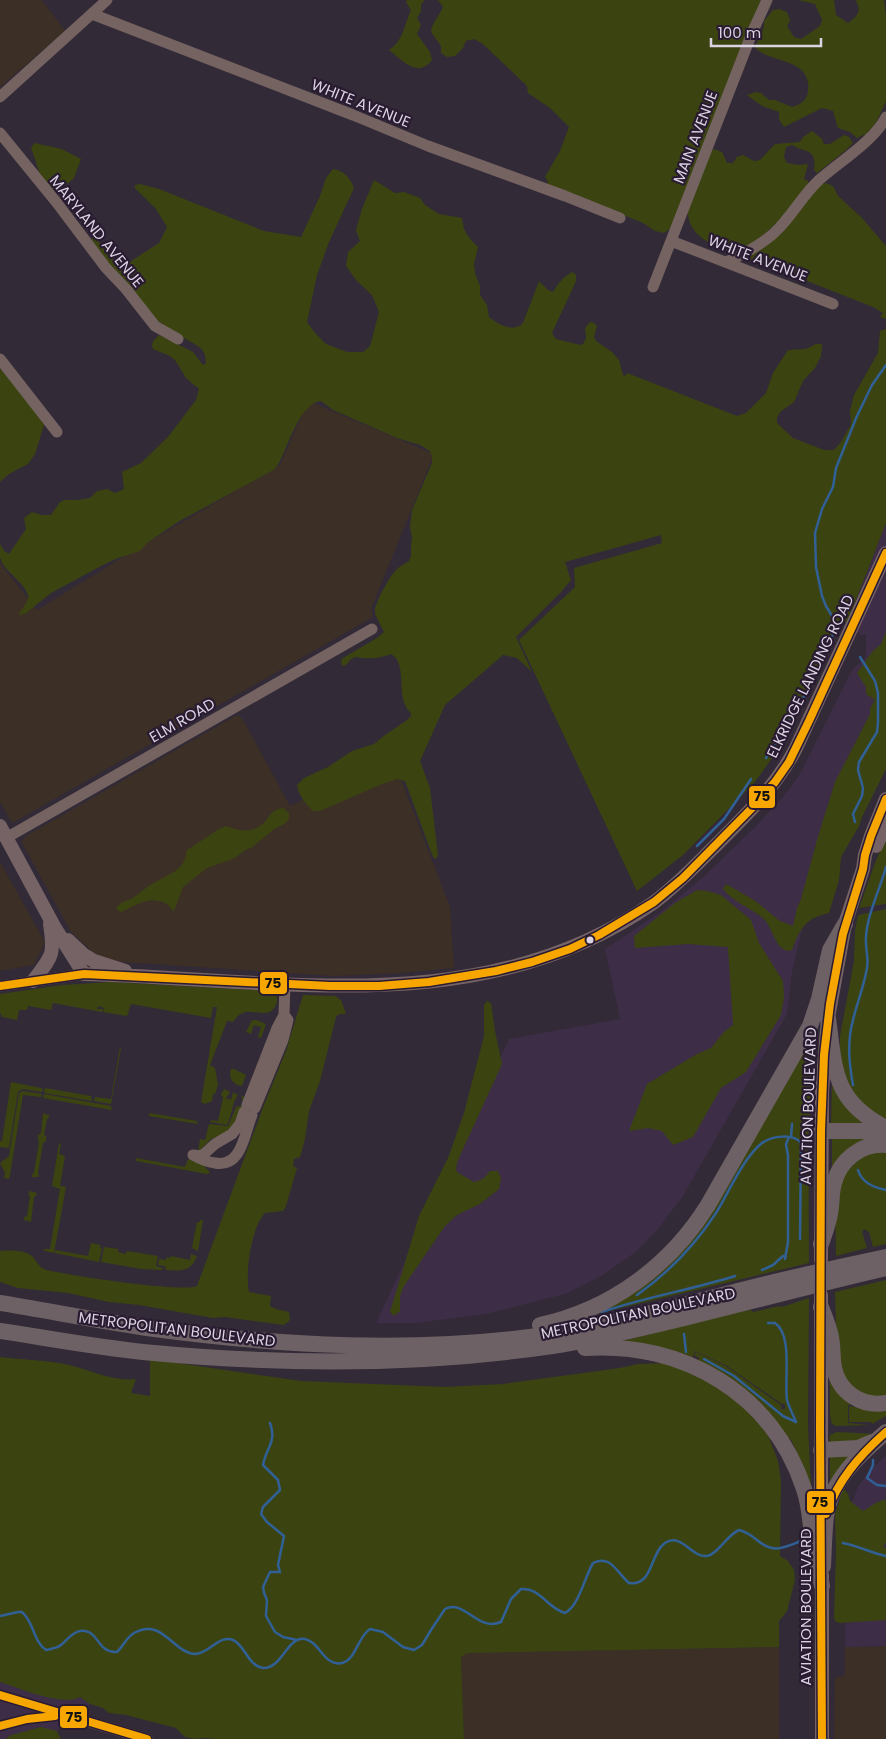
<svg xmlns="http://www.w3.org/2000/svg" width="886" height="1739" viewBox="0 0 886 1739" font-family="Poppins,sans-serif">
  <style>
    .commercial { fill: #3c2f26 }
    .built { fill: #3d2d46 }
    .green { fill: #3b4411 }
    .lines { fill: none; stroke-linecap: round; stroke-linejoin: round }
    .stream { stroke: #316097; stroke-width: 2.5 }
    .minor { stroke: #756362; stroke-width: 11 }
    .major { stroke: #766366; stroke-width: 14 }
    .highway { stroke: #6e6165; stroke-width: 16 }
    .bus-1-casing { stroke: #291b31; stroke-width: 11 }
    .bus-1 { stroke: #f7a600; stroke-width: 8 }
    .bus-dot { fill: #dcd3e2; stroke: #291b31; stroke-width: 2 }
    .labels { text-anchor: middle; dominant-baseline: central; stroke-width: 4.5; stroke-linejoin: round; paint-order: stroke }
    .street-label { font-size: 15px; fill: #dcd3e2; stroke: #291b31 }
    .line-badge { stroke: #291b31; stroke-width: 2 }
    .pale-badge-label { font-size: 14px; text-anchor: middle; font-weight: bold; fill: #111 }
  </style>
  <rect width="100%" height="100%" fill="#322a36"/>
  <path class="commercial" d="M0,0H42L65,31L0,87Z
    M308,401L434,454L371,609L373,617L14,822L11,821L0,802V563L37,610L133,551L280,465Z
    M237,715L242,718L290,806L388,758L397,769L450,907L454,968L401,973L334,976L108,961L94,953L71,932L21,841L26,836Z
    M0,862L45,942L34,965L0,971Z
    M886,1646V1739H834L835,1678L845,1675V1647Z
    M779,1647V1739H464L461,1653Z"/>
  <path class="built" d="M886,523V729L804,920L792,973L787,1014L683,1196L658,1229L637,1251L603,1275L565,1294L486,1314L416,1323H376L509,1039L620,1019L605,949L662,911L702,878L753,829L783,797L800,774L852,670L866,657V634L861,635L847,623Z
    M886,1455V1646L845,1647L849,1510L858,1487L866,1475Z
    M0,1672L77,1695L90,1704L47,1739H0Z"/>
  <path class="green" d="M407,0H425L421,4V11L417,18L421,25L417,34L430,52L432,60C418,79 402,60 389,50C404,40 404,25 411,10L406,2Z
    M438,0H761L670,229L664,233L655,231L643,223L547,184L548,181L545,177L560,151L569,127L550,108L528,93L527,86L483,44L474,39L466,41L463,48L455,56L447,57L441,53V46L431,32C432,23 439,16 443,7Z
    M798,0H834L836,15L848,23C857,17 863,10 855,0H884L886,16V101L876,123L866,134L857,138L850,132L838,128L833,111L822,108L784,127L779,119V112L762,106L747,95L756,92L761,93L769,100H775L792,107C800,105 807,100 808,92C813,56 767,64 755,47L764,27V21L773,10L779,9L787,12L790,21L787,26L794,37L801,39L820,26L822,20L815,4Z
    M812,131L822,139L824,144H830L844,135L849,137L853,143L846,150L817,173L814,170C817,149 807,153 792,145L786,147L784,157L787,163L799,165L808,164L804,179L808,181L809,185C788,213 766,239 732,253C713,245 687,236 688,210L709,152L714,149L722,152L727,163H733L737,157L743,155L754,161L760,160L775,144L800,142L803,137Z
    M34,143L62,149L81,159L74,178L59,191L56,192C38,182 39,165 31,149Z
    M333,169C344,171 350,177 354,188L329,242L317,275L307,322L315,333L326,344L347,352H363L370,346L379,312L372,295L356,280L346,266L348,252L360,241L356,230L362,209L374,180L395,193L404,192L420,198L425,205L439,214L462,218C463,232 468,237 478,247L474,264L475,273L480,286V295L487,305L489,317C499,325 513,333 523,323L539,281L548,290L553,292C558,284 563,276 573,272L576,275V281L552,333L556,339L580,345L583,344L586,338L585,328L590,322L594,323L597,326L594,337L596,341L612,352L619,360L623,375L625,376L627,373L737,416L746,413L766,393L773,373L788,350L806,349L816,344H822L821,356L815,368L803,381L794,402L780,412L777,418V423L793,438L824,450H834L841,442L851,424L850,411L854,395L878,353L880,331L886,329V523L847,623L842,619L833,636H829L826,634L823,658L775,754L755,782L683,855L637,891L519,640L575,587L574,568L662,543L661,535L565,562L571,580L562,591L516,637L532,672L517,658L503,655L445,705L420,761L430,788L438,855L436,859L433,857L405,781L397,779L382,784L320,811H313C306,804 298,795 297,785L304,778L328,767L352,751L374,744L385,735L407,720L411,716V713C394,699 409,664 391,654C378,659 369,659 355,657L350,660L346,665L342,666L341,661L343,658L377,638L384,632L375,614V608L380,595L391,576L398,568L409,561L411,556V546L412,538L410,527L412,510L432,463V456L430,451L420,445L397,438L333,410L321,401C300,403 288,446 279,463L275,469L178,522L147,543L140,551L118,558L101,566L51,593L26,613L21,615L19,614C21,608 29,603 28,596C26,583 2,570 0,557C0,553 0,548 0,544L4,551L9,554L26,529L24,518L32,512L42,515H51L60,502L64,500H77L90,498L97,491L107,489L115,493L124,489L122,472L141,463L168,437L196,400L199,389L186,378L175,360L170,356L153,349L152,346L153,341L159,335L193,352L203,365L206,363L205,355L201,348L179,335L155,319L91,242L92,238L97,239L116,261L125,265L159,243L167,227L156,209L135,188V185L140,184L159,189L264,231L301,237L320,196L326,178Z
    M826,183L833,186L838,196L862,218L886,246V319L880,317L883,313L873,307L749,258L820,185Z
    M0,368L40,415L44,425L35,454L28,464L9,474L0,482Z
    M886,632V769L862,817L859,826L841,857L839,880L829,913C805,918 800,929 792,950C777,955 773,929 765,920C752,908 734,903 723,889L726,884L754,900L780,921L793,926L797,908L801,899L817,840L835,782L870,714V709L875,700L866,694V687L857,673L872,652L881,644Z
    M283,808L289,813V818L286,823L273,830L251,848L245,850L235,858L207,868L183,887L174,911C171,909 169,905 165,903C149,895 135,906 121,912L117,910V907L121,903L133,898L150,885L174,872L182,865L185,859L187,850L219,829L226,826C241,832 256,834 267,819C271,813 275,809 283,808Z
    M886,838V904L859,908L875,863Z
    M697,890L707,891L721,895L751,920L759,943L783,981L784,998L781,1015L746,1072L721,1088L693,1137L673,1145L662,1131L648,1128L629,1131L647,1084L697,1054L711,1048L724,1032L733,1025L728,947L688,944L635,948L634,936L675,903Z
    M886,909V1123L866,1110L842,1077L840,1064V1036L854,961L855,931L858,915Z
    M111,982L270,991L276,994C279,1001 276,1007 270,1012C254,1016 245,1004 233,1022L227,1021L210,1065L215,1068L218,1085L215,1094H213L212,1101L205,1104L201,1102L217,1007H213L211,1018L131,1004L127,1016L103,1012L104,1008L98,1006L97,1009H103L102,1012L53,1003L51,1010L28,1006L27,1010H19L17,1020L2,1017L0,1012V994L62,985Z
    M303,995L335,996L341,1000L346,1014H339L336,1017L320,1081L309,1111L305,1139L300,1157L294,1159L293,1166L297,1168L286,1206L283,1211L265,1213C251,1228 245,1272 249,1292L271,1296L270,1306L276,1309L289,1312L290,1320L284,1325L225,1317L213,1318L139,1305L109,1302L68,1293L18,1288L0,1282V1251C9,1250 27,1250 33,1257C38,1263 39,1268 47,1270C67,1275 183,1293 197,1286L264,1105L286,1051Z
    M487,1001L491,1003L495,1031L502,1064L458,1160L456,1168L457,1172L474,1182L483,1179L490,1171H498L501,1178L499,1189L480,1204L457,1215L445,1226L404,1286L400,1296V1311L394,1316L390,1312L419,1216L448,1158L464,1113L484,1036V1005Z
    M252,1020H256L266,1024L261,1038L258,1037L261,1027L254,1025L251,1034L246,1032Z
    M818,1027C806,1107 809,1183 809,1263L583,1317L665,1264Z
    M120,1047L121,1048L111,1104L94,1101L95,1097L111,1099Z
    M231,1069H234L246,1075L242,1086C233,1085 228,1078 231,1069Z
    M11,1082L41,1088L43,1089L42,1092L23,1089L18,1092L9,1148L0,1147V1141H2Z
    M832,1082L877,1127L833,1126L831,1123Z
    M45,1088L91,1096L92,1101L44,1093Z
    M224,1089L230,1092L226,1098L231,1100L233,1092L238,1095C232,1103 232,1115 227,1125L210,1122L211,1120L218,1121L223,1098L221,1094Z
    M23,1091L42,1094L41,1097L23,1095L10,1175L9,1179L4,1178L5,1173L0,1163L9,1156L19,1093Z
    M44,1094L111,1106L112,1110L43,1098Z
    M241,1095L246,1098L234,1127L220,1136L211,1139L198,1152L200,1139L205,1140L209,1124L228,1126L236,1107L242,1105L243,1102Z
    M43,1113L50,1116L47,1119L44,1135L46,1136V1141L43,1143L38,1173L39,1177H31L34,1172L39,1143L38,1140V1135L41,1133Z
    M149,1113L197,1121L198,1124L149,1116Z
    M873,1135L832,1168V1137Z
    M59,1143L61,1144L59,1154L65,1156L60,1186L66,1187L54,1253L45,1251L43,1249H50L60,1189L52,1186Z
    M886,1150V1244L873,1247L869,1232L864,1229L862,1232L867,1248L836,1256L835,1198L842,1177L862,1155Z
    M136,1158L185,1167L188,1159L202,1163L210,1173L207,1174L136,1161Z
    M30,1191L37,1193L36,1196L34,1197L31,1222L24,1220V1217L27,1216L30,1196L28,1194Z
    M200,1220H203L198,1251L192,1248L197,1222H200Z
    M91,1243L101,1245L100,1248L102,1249L99,1262L55,1253V1250L88,1256Z
    M104,1247L118,1249V1252L126,1254L127,1251L158,1256L156,1266L163,1268L162,1270L141,1269L101,1262Z
    M191,1254L197,1256C191,1272 181,1271 166,1270L165,1266L158,1265L159,1259L166,1260L167,1257L170,1258L171,1256L190,1260Z
    M886,1280V1399L880,1400L849,1389L837,1361L835,1292Z
    M809,1298L808,1424L810,1471L813,1508L797,1459L798,1454L791,1440L697,1363L699,1358L694,1355L696,1352L727,1367L781,1405V1409H785V1404H782L727,1366L695,1351L691,1361L614,1343L743,1311L751,1310L753,1312L779,1306L782,1307Z
    M0,1357C23,1360 46,1360 69,1365C92,1370 112,1382 136,1379L131,1393L150,1396V1359L301,1381L445,1387L503,1384L620,1368L638,1364L671,1363L712,1377L766,1430L778,1461L781,1481L780,1556L788,1561L794,1570L795,1580L787,1611L779,1621V1647L467,1653L461,1657L464,1739H216L205,1738L195,1739L185,1737L176,1728L126,1715L109,1713L103,1708L90,1704L80,1697C63,1707 19,1688 0,1682Z
    M830,1372L833,1378L886,1407V1416L872,1424L871,1422H849V1406L855,1407V1404L848,1405V1423L870,1425L836,1426L832,1424L830,1416Z
    M837,1432L875,1434L867,1441L831,1444L829,1440L830,1435Z
    M857,1452L831,1482L830,1479V1454Z
    M845,1490L848,1494L850,1501L863,1511C871,1507 877,1500 886,1500V1542L883,1547L886,1548V1620L839,1623L835,1621L834,1618L836,1550L835,1514L842,1492Z
    M41,1727L57,1731L61,1739H5L11,1735Z"/>
  <g class="lines">
    <path class="stream" d="M838,626L826,606L822,596L816,567L815,533L822,509L833,487L836,468L857,416L872,385L886,365
      M766,758C796,716 818,672 837,624
      M855,822L853,814L862,796L863,788L858,770L859,762L877,732L878,722V693L875,681L860,657
      M697,846L724,819L751,779
      M853,1085C849,1063 847,1042 853,1020C857,1003 864,986 867,968C869,958 865,948 866,937C867,915 880,889 886,867
      M791,1137L792,1124
      M858,1170C862,1183 873,1187 886,1190
      M785,1259L788,1242V1156L786,1144L789,1137
      M762,1270L773,1265L783,1256H786
      M637,1295C668,1273 695,1245 716,1213C729,1192 743,1158 762,1143C772,1136 793,1133 801,1143L800,1239
      M602,1312C645,1297 691,1290 735,1276
      M768,1323H775C793,1335 784,1380 787,1400C789,1407 793,1415 796,1422
      M684,1334L686,1352
      M704,1359L734,1376L783,1416L796,1422
      M270,1423C277,1442 266,1448 263,1465L278,1480L280,1490L263,1507L261,1514L267,1522L284,1536L278,1565L280,1572H270L263,1587L264,1593L267,1600L266,1616L275,1632L283,1637L297,1640
      M873,1460V1465L867,1478L877,1485L886,1486
      M843,1543C859,1546 871,1553 886,1556
      M0,1616L18,1612H22C34,1622 33,1641 46,1650C51,1649 57,1648 61,1645C68,1639 75,1629 85,1631C99,1633 98,1653 117,1652C123,1646 127,1637 134,1633C162,1617 173,1653 195,1654C209,1654 219,1634 233,1640C245,1645 248,1666 263,1668C282,1669 287,1636 305,1639C320,1642 324,1667 342,1663C356,1660 358,1636 370,1629L383,1632L403,1647L414,1650L422,1645L431,1630L445,1609C465,1599 477,1632 501,1622L511,1599L521,1589C540,1587 548,1609 565,1613C579,1606 585,1576 593,1563C611,1554 617,1573 629,1583C653,1587 650,1553 665,1543C682,1532 691,1558 707,1556C718,1554 727,1535 739,1530C747,1532 751,1535 757,1540C773,1554 783,1548 801,1541"/>
    <path class="minor" d="M92,14L353,115L428,146L565,196L620,218
      M0,97L107,0
      M0,133L57,203L106,268L126,289L155,326L178,339
      M671,241L833,304
      M726,262C744,254 766,243 780,227C794,212 804,194 819,180C838,163 875,140 886,117
      M653,287L752,33L767,0
      M0,359L57,432
      M6,838L372,629
      M0,986L84,974
      M247,1105L277,1028L284,1015L285,984
      M255,1108L283,1040L288,1020L284,1015
      M193,1155C200,1159 207,1162 215,1163C242,1168 244,1134 252,1115
      M193,1155L200,1156L204,1154L215,1144L232,1134L240,1124L244,1112
      M69,1716L147,1739"/>
    <path class="major" d="M0,826L55,928L84,974C278,979 483,1022 653,903C675,887 693,868 712,849C744,817 776,787 796,748L886,553
      M876,846L886,824
      M68,940L84,955L94,961L125,971
      M33,981C52,956 55,956 50,924
      M821,1260L822,1091L828,1018L845,924L863,869L865,855L871,836L886,799
      M821,1518V1295
      M822,1575V1739"/>
    <path class="highway" d="M828,1018C835,1070 833,1101 886,1128
      M821,1131H863L886,1135
      M821,1244C824,1235 828,1225 830,1214C832,1204 831,1193 834,1183C840,1160 861,1143 886,1145
      M0,1303C49,1311 98,1321 147,1328C280,1346 418,1354 552,1334C607,1325 661,1310 715,1297C772,1282 828,1269 886,1257
      M821,1307C825,1317 829,1327 831,1337C833,1347 832,1357 834,1368C839,1392 861,1407 886,1403
      M540,1325C610,1310 670,1266 708,1205L810,1026L819,999L830,950L845,924
      M0,1331C47,1338 95,1347 143,1352C278,1365 418,1366 552,1346C595,1340 638,1329 680,1319C749,1302 817,1284 886,1268
      M585,1348C683,1341 773,1394 804,1489C810,1506 810,1523 813,1541C815,1556 819,1571 822,1586
      M821,1450L858,1448L872,1442
      M823,1566C824,1550 824,1532 826,1516C831,1480 860,1454 886,1432"/>
    <defs>
      <path id="bus-1" d="M0,986L84,974L330,986H379L429,982L496,971L532,962L570,949L599,935L654,902L683,878L752,808L775,782L789,762L809,721L886,553
        M826,1514C838,1480 859,1456 886,1432
        M0,1695L147,1739
        M0,1726L27,1719L55,1716
        M822,1739L820,1429L821,1131L824,1055L830,1004L843,934L863,869L865,855L871,836L886,799"/>
    </defs>
    <use href="#bus-1" class="bus-1-casing"/>
    <use href="#bus-1" class="bus-1"/>
  </g>
  <circle class="bus-dot" cx="590" cy="940" r="4.5"/>
  <g class="labels">
    <g class="street-label">
      <text transform="translate(361 103) rotate(22)">WHITE AVENUE</text>
      <text transform="translate(695 137) rotate(-69)">MAIN AVENUE</text>
      <text transform="translate(97 231) rotate(51)">MARYLAND AVENUE</text>
      <text transform="translate(758 258) rotate(21)">WHITE AVENUE</text>
      <text transform="translate(810 676) rotate(-64)">ELKRIDGE LANDING ROAD</text>
      <text transform="translate(182 720) rotate(-30)">ELM ROAD</text>
      <text transform="translate(808 1106) rotate(-88)">AVIATION BOULEVARD</text>
      <text transform="translate(638 1313) rotate(-12)">METROPOLITAN BOULEVARD</text>
      <text transform="translate(177 1329) rotate(7)">METROPOLITAN BOULEVARD</text>
      <text transform="translate(805 1607) rotate(-90)">AVIATION BOULEVARD</text>
    </g>
  </g>
  <g class="line-badge">
    <rect x="748" y="785" width="28" height="24" rx="5" fill="#f7a600"/>
    <rect x="259" y="971" width="29" height="24" rx="5" fill="#f7a600"/>
    <rect x="806" y="1490" width="29" height="24" rx="5" fill="#f7a600"/>
    <rect x="59" y="1705" width="29" height="24" rx="5" fill="#f7a600"/>
  </g>
  <g class="pale-badge-label">
    <text x="762" y="801">75</text>
    <text x="273" y="988">75</text>
    <text x="820" y="1507">75</text>
    <text x="74" y="1722">75</text>
  </g>
  <path d="M711 38v8h110v-8" fill="none" stroke="#dcd3e2" stroke-width="2.5"/>
  <text x="718" y="38" font-size="15" fill="#dcd3e2" stroke="#291b31" stroke-width="4" paint-order="stroke">100 m</text>
</svg>
